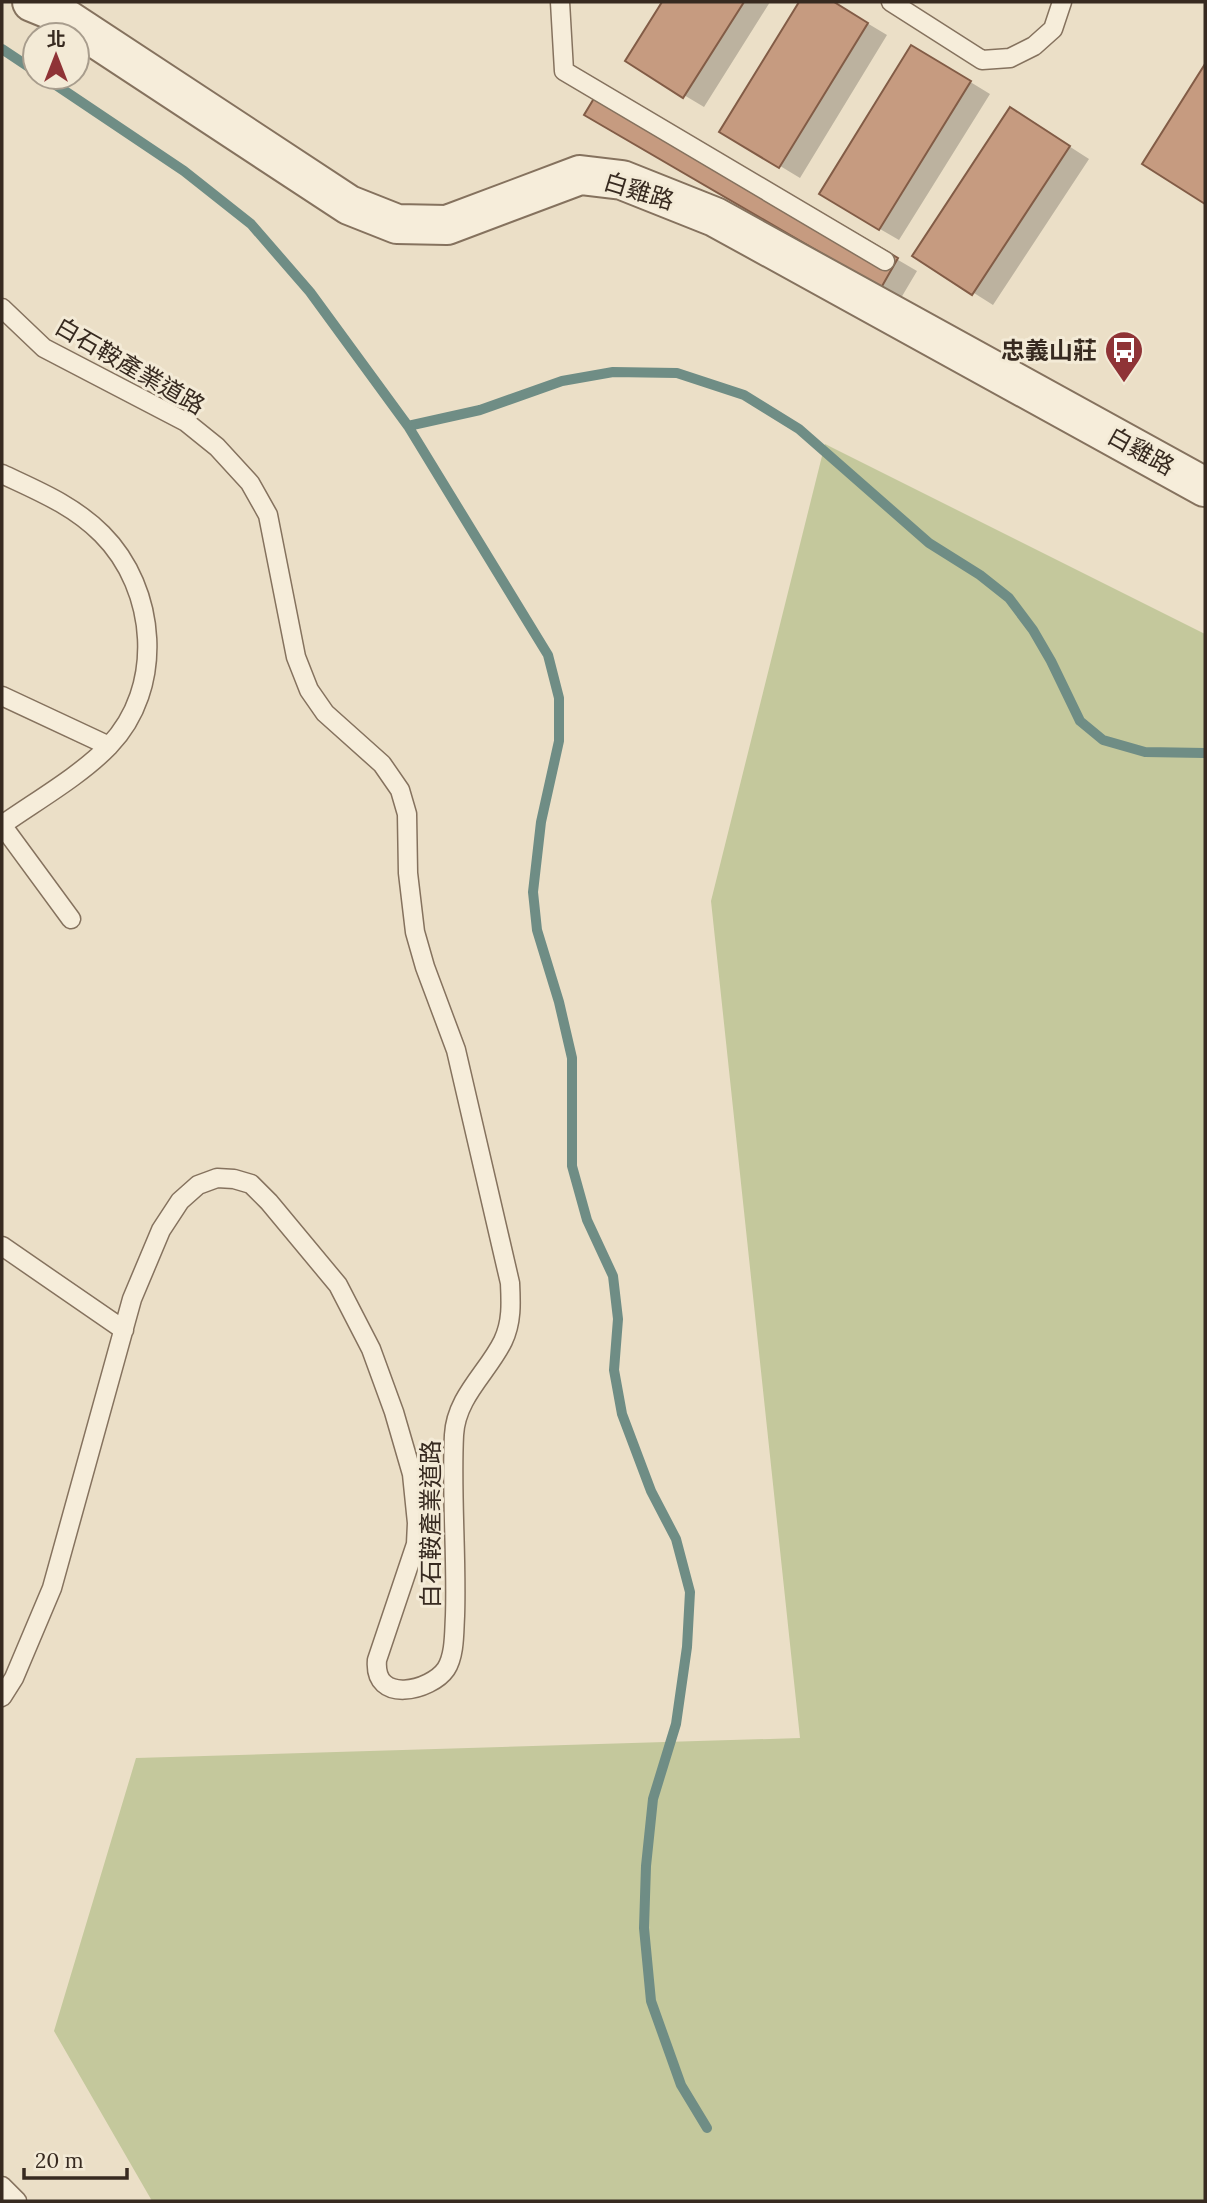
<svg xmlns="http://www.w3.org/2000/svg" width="1207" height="2203" viewBox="0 0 1207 2203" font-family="Lora,'Noto Sans TC',serif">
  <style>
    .green { fill: #c4c89c }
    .shadow { fill: #0003 }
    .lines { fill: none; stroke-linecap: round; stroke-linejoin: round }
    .stream { stroke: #6f8d85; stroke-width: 10 }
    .building { fill: #c69b80; stroke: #825c46; stroke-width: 2 }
    .service-casing { stroke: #85725e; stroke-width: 21 }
    .tertiary-casing { stroke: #85725e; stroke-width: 42 }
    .service { stroke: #f6edda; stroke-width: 18 }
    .tertiary { stroke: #f6edda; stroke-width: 38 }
    .labels { text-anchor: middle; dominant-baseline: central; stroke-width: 6; stroke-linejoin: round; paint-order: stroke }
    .street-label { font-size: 24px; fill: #372a20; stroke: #f3ead6 }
    .poi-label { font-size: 24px; font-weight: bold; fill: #372a20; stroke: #f3ead6; text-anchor: end }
  </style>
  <rect width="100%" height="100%" fill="#ebdfc7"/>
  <path class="green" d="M825,444L1205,634V2201H152L54,2031L136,1758L800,1738L711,901Z"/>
  <path class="shadow" d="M664,2H770L704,107L627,61Z
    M801,2H832L887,35L800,178L722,131Z
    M931,58L990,94L899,240L880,229Z
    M1205,68V202L1144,163Z
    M602,87L917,271L901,298L586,114Z
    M1030,121L1089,159L993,305L914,255Z"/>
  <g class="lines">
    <path class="stream" d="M2,49L35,71
      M44,77L184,171L251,224L310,292L408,426L548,655L559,698V741L541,822L533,892L537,930L559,1002L572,1058V1166L587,1220L613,1276L618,1319L614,1370L622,1414L651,1491L676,1539L690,1592L687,1647L676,1724L653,1799L646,1866L644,1928L651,2001L681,2085L707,2128
      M408,426L480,410L562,381L613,372L677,373L744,395L799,429L929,543L980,575L1009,598L1033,630L1051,661L1080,721L1103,740L1145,752L1205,753"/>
  </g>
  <path class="building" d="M662,2H744L683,98L625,61Z
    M799,2H834L868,23L779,168L719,132Z
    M911,45L971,81L879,230L819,194Z
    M1205,64V204L1142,164Z
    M602,85L898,258L881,288L584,115Z
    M1010,107L1070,146L972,295L912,256Z"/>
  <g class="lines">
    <defs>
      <path id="service" d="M560,2L564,71L885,261
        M891,2L982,60L1010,58L1034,46L1053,29L1062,2
        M2,308L44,348L186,422L217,447L250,483L268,515L296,657L309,690L325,713L382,764L400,790L407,814L408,873L415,932L425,967L456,1050L510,1283C511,1303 512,1322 503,1341C488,1372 456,1397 454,1435C451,1495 457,1556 455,1616C454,1632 455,1655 446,1669C431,1691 373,1705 377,1660L416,1544L417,1523L412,1474L394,1412L371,1349L338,1285L269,1202L251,1184L234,1179L217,1178L198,1185L180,1201L161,1230L132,1299L52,1588L14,1678L2,1697
        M2,474C38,491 73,505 102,534C157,589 165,688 109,746C80,776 36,801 2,825
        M2,696L109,746
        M2,825L71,919
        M2,1246L124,1330
        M2,2186L17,2201"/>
      <path id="tertiary" d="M32,2L54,11L349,205L397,224L447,225L580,175L622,180L715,217L1205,487"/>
    </defs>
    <use href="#service" class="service-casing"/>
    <use href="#tertiary" class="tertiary-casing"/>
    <use href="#service" class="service"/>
    <use href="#tertiary" class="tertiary"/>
  </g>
  <defs>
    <symbol id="bus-pin" viewBox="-11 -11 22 30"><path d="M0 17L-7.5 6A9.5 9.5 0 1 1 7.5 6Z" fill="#8f3336" stroke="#f3ead6"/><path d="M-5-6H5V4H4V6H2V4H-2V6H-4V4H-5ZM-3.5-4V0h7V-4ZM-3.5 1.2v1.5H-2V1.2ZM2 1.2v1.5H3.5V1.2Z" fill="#fff"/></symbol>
  </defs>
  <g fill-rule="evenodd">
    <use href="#bus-pin" x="1102" y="328" width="44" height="60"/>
  </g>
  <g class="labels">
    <g class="street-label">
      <text transform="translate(639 191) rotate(17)">白雞路</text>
      <text transform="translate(130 366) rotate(30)">白石鞍產業道路</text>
      <text transform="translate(1141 451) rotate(29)">白雞路</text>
      <text transform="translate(430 1524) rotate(-90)">白石鞍產業道路</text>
    </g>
    <g class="poi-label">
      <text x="1097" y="350">忠義山莊</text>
    </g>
  </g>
  <rect width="1207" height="2203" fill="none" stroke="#372a20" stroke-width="7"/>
  <g transform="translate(56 56)"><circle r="33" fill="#f3ead6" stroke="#a89d8d" stroke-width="2"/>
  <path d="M0-5L12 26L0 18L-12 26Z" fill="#8f3336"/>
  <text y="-10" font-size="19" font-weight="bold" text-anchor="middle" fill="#372a20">北</text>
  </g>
  <path d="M24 2168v10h103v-10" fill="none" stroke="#372a20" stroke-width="3.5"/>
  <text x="35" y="2168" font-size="21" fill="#372a20" stroke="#f3ead6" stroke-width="5" paint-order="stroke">20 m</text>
</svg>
